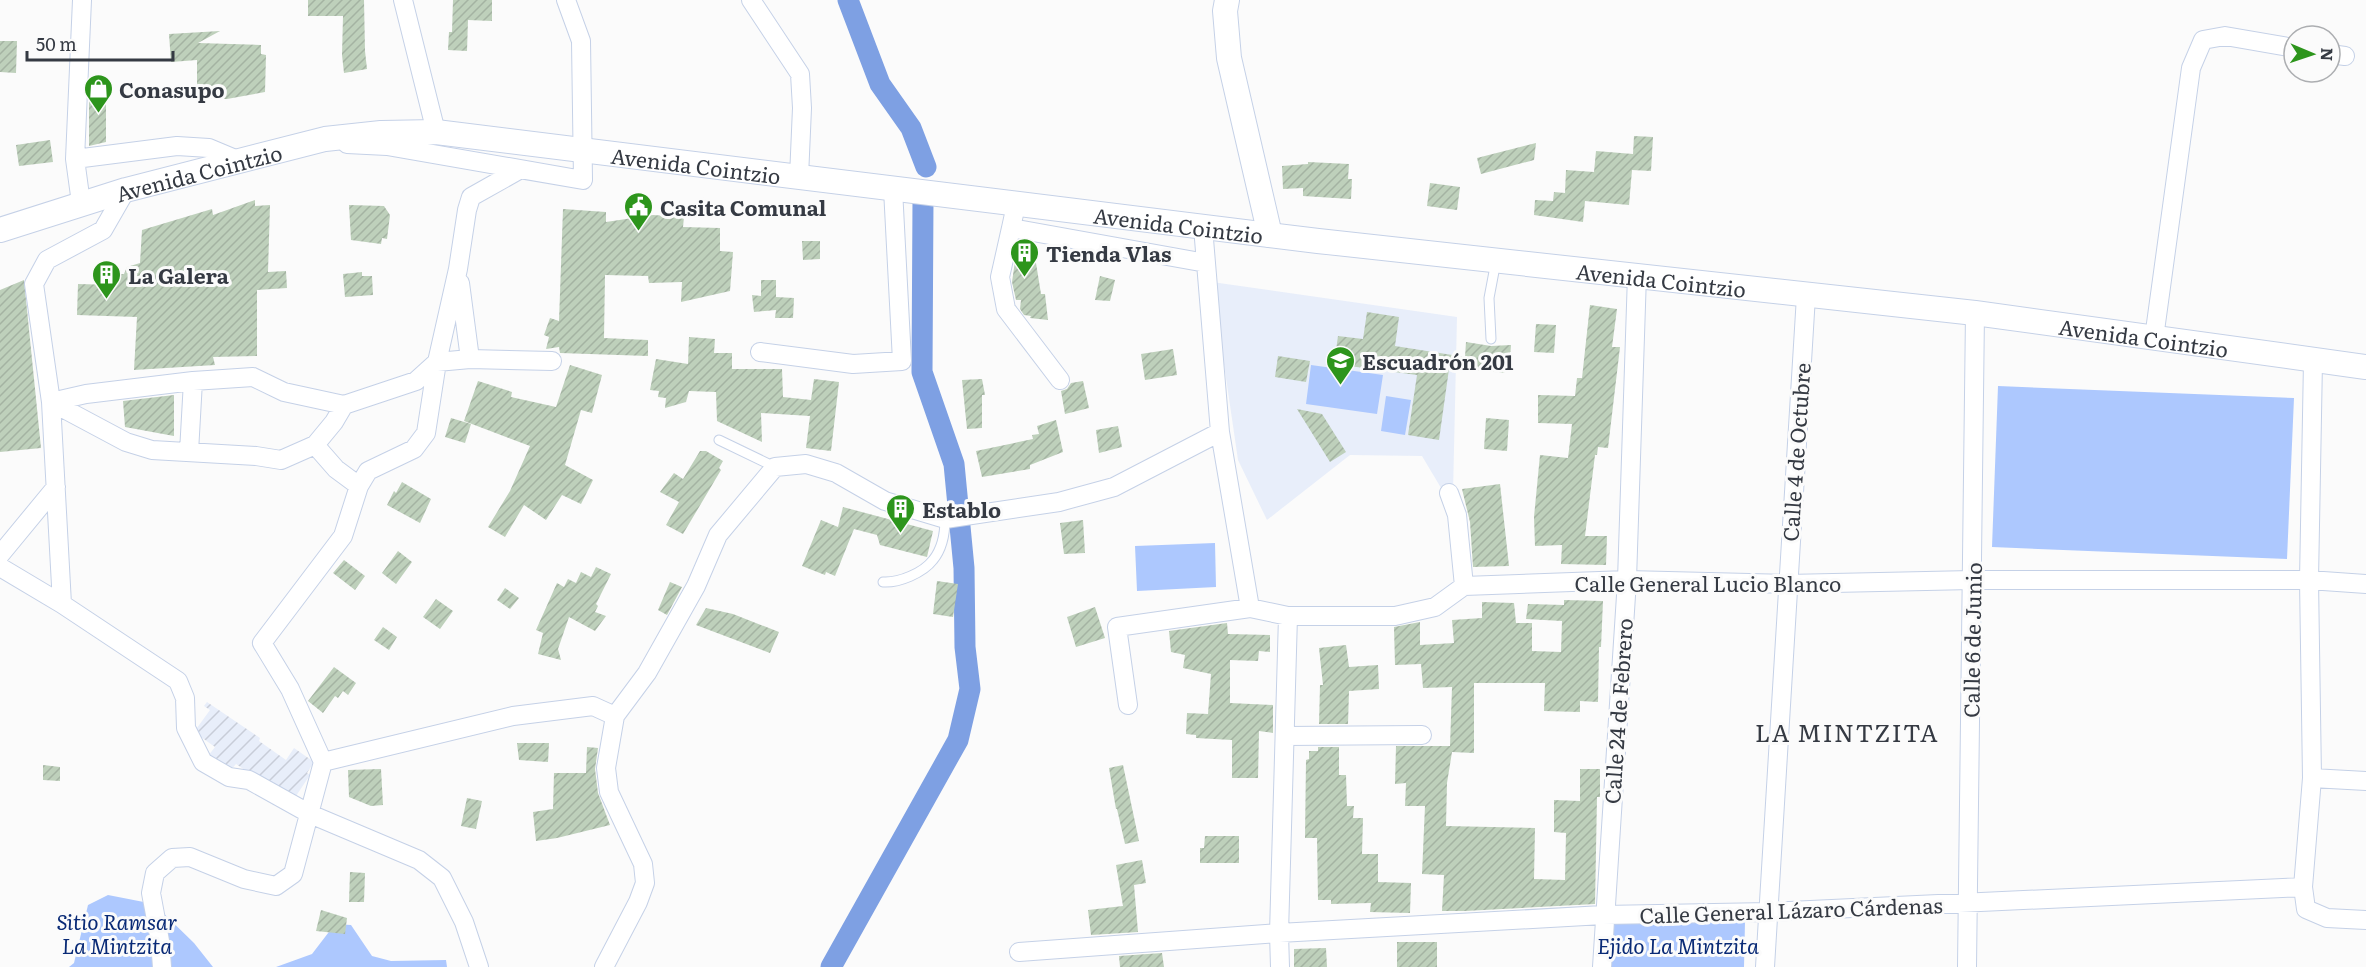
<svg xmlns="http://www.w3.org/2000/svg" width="2366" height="967" viewBox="0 0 2366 967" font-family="Literata,serif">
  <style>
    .built { fill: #e8eefa }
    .industrial { fill: url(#industrial-furrows) }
    .park { fill: #adc8fe }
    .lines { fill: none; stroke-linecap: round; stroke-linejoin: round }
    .canal { stroke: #7ea0e3; stroke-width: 21 }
    .building { fill: url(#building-hatch) }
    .service-casing { stroke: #c5d1e7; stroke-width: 11 }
    .minor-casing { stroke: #c5d1e7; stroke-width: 20 }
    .secondary-casing { stroke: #c5d1e7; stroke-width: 26 }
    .service { stroke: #fff; stroke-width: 9 }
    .minor { stroke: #fff; stroke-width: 18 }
    .secondary { stroke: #fff; stroke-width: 24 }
    .labels { text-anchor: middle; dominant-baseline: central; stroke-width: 6; stroke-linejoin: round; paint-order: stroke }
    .poi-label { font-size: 21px; font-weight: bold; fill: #353a43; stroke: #fbfbfb; text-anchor: start }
    .street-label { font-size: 21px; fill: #353a43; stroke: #fbfbfb }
    .park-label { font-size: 21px; font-style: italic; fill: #092a76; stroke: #fbfbfb }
    .quarter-label { font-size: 24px; letter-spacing: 1.5px; fill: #353a43; stroke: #fbfbfb }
  </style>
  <defs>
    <pattern id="industrial-furrows" width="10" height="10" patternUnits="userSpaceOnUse" patternTransform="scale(1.5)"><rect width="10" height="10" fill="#e8eefa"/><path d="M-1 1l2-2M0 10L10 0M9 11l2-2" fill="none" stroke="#c8cdd8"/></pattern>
    <pattern id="building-hatch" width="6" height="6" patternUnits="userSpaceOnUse" patternTransform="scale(1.5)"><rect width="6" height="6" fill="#bed0bb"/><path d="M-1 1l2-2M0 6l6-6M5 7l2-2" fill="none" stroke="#a4b3a2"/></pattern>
  </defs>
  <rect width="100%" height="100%" fill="#fbfbfb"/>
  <path class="built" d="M1212,282L1457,317L1453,493H1444L1422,456L1350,455L1267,520L1238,460Z"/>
  <path class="industrial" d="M207,702L260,738L259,741L286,760L294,748L314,762L307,773L310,775L292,802L236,764L230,771L208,756L215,747L194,732L210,710L204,706Z"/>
  <path class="park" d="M1311,365L1383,375L1377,414L1306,404Z
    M1998,386L2294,398L2287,559L1992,547Z
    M1386,396L1411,400L1405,435L1381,431Z
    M1215,543L1216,587L1137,591L1135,546Z
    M108,895L154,904L194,943L213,967H69L74,963L88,905Z
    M1611,920L1745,922L1744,967H1611Z
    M335,924L351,925L372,956L391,961L446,960L447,967H276L312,954Z"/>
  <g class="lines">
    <path class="canal" d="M848,0L880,84L911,128L926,167
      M831,967L958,740L970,689L965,647L964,568L954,464L922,372L923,200"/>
  </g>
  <path class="building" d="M308,0H364L365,51L367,69L344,73L342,55L343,16H308Z
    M453,0H492V21L468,20L467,51L448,50L449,32H452Z
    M220,31L198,43L261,45V54L266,55L265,92L227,99H208L209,87H197V60L171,62L169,34Z
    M0,41H17L16,73L0,72Z
    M89,94H106V142L89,146Z
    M1634,136L1653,137L1651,171L1632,170L1629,205L1585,201L1583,222L1534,215L1535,200L1553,201L1554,192L1565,193L1566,170L1594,172L1596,151L1633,154Z
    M50,140L53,162L19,166L16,145Z
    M1536,143L1534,160L1481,174L1477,158Z
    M1308,162L1349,164L1348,179H1352L1351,199L1303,196V188L1283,189L1282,166L1308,164Z
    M1430,183L1460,187L1457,210L1427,206Z
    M255,200V206L270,205L268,272L286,271L287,288L257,290V356L213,357L215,365L134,370L137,317L77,315L78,284L116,285V279H120L121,274H124L127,267L140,263L142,230L212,209L213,215Z
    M349,205L384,206L390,215L387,239L382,238L381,244L351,240Z
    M563,209L606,212V222L653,215L684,217L683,227L720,228V251L733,252L730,291L681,302L682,282L649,283L648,276L605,275L604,338L648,340V356L560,353L559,347L546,349L549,337L544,335L550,318L559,321Z
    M802,241H820V259L803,260Z
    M1015,261L1036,263L1041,294H1045L1048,320L1030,318L1031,316L1024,315L1020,309L1021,300H1016L1012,282Z
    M362,272V276H372L373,295L345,297L343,274Z
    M1100,276L1115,280L1110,301L1095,300Z
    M24,280L41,448L0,452V290Z
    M761,280H776V297L794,298L793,318H775L776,310L754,312L752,295L761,296Z
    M1590,305L1617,309L1612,347H1620L1608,448L1598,447L1597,455H1595L1585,536H1607L1606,565L1561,564L1562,545L1535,546L1534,517L1540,455L1568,458L1572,424L1538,423V395L1575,396L1577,378H1582Z
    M1367,312L1399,317L1395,346L1465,357L1466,342L1491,346L1511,345L1509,373L1449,369L1439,440L1408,435L1417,375L1334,364L1338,336L1363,339Z
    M1536,324L1556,325L1554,353L1534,352Z
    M689,337L715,339L714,353H732V369H782L783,397L811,400L814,379L839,382L831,451L806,448L810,416L761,413L762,442L717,421L716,392L689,391L686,402L665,408L666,398L658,397L659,391L650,390L656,359L688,364Z
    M1173,349L1177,375L1145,380L1141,354Z
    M1278,356L1310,361L1306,382L1275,377Z
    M570,365L602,375L592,413L581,410L565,465L593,480L581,504L562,495L546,520L524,505L505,537L488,527L510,491L530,446L464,421L478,381L512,392L511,397L556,407Z
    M982,379L985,395H982V428L967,429L962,380Z
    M1083,381L1089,408L1065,414L1061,391L1067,389L1071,383Z
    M174,395V436L125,427L123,401Z
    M1297,409L1322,414L1346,452L1330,462Z
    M451,418L471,424L465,443L445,437Z
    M1486,418L1509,420L1507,451L1484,449Z
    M1056,420L1063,452L1030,465V469L982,477L976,451L1033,439L1032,435L1039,434L1037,426Z
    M1118,426L1122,447L1099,453L1096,430Z
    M700,451H706L723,461L719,468L721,470L683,534L666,525L679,502L660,492L674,473L683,479Z
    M402,482L431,499L420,523L387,505L394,491L396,493Z
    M1500,484L1509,566L1473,567L1470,522L1462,489Z
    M843,507L933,531L927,557L880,545L877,535L854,529L835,576L826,572L825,575L802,566L821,520L838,527Z
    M1083,520L1085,553L1064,554L1060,523Z
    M398,551L412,562L396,584L382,573Z
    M344,560L365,576L355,590L333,573Z
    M596,567L611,574L596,604L598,606L595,612L606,616L595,631L569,617L558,649L561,660L538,654L543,633L536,630L557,583L564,587L568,579L576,583L581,572L591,577Z
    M937,581L958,584L953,617L933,614Z
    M670,582L682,587L667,615L658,610Z
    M505,588L519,598L510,609L497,600Z
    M436,599L453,611L440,629L423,617Z
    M1564,600L1603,601L1601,647H1599L1598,702L1580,701V712L1544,711L1545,683H1474V753L1452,752L1447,783L1446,826L1535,828L1534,879L1565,880L1566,833L1554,832V800L1580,801V769H1600V797H1597L1595,904L1465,911H1442L1444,875L1422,874L1425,806H1405L1406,783L1395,784L1396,746H1450L1452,687L1423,688L1421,664L1395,665L1394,627L1420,622V645L1454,643L1452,620L1482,618V602L1514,603L1516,623H1532V651L1561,652L1562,621L1526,619L1528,604L1564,605Z
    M1095,607L1105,638L1076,647L1067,617Z
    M706,608L733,614L779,632L770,653L696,625Z
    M1227,623L1228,634L1270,635V652L1259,651L1258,661L1230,660V703L1273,705V733L1259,731L1258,778H1232V740L1196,738V735L1186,734L1187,713L1208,714L1211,674L1183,668L1185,655L1171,652L1169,631Z
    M383,627L397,637L389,650L374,640Z
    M1346,645L1349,667L1378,665L1379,689L1349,691L1348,724H1319L1320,685H1323L1319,648Z
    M334,667L356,683L348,695L343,691L338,698L335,696L323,713L308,701Z
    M517,743H549L548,762L519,760Z
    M587,747L598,748L595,769L598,793L610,825L557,838L536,841L533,812L553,809L554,773H586Z
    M1318,747H1339V775H1346L1347,806H1354L1353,818H1363L1362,854H1378V882L1411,883L1410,913L1370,912L1371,903L1331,904V900H1318L1317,838H1305L1306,760L1309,759V751H1318Z
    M43,765L60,767V781L43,780Z
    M1123,765L1139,841L1125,844L1117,809H1116L1109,768Z
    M381,769L383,805L371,806L349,797L348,770Z
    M467,798L482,801L476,829L461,826Z
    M1205,836H1239V863H1200V848H1204Z
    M1142,860L1146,883L1134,885L1138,932L1091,935L1088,910L1123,906L1116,865Z
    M350,872L365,873L364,902H349Z
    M321,910L347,918L345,934L316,931Z
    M1397,942H1437V967H1397Z
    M1326,948L1327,967H1294V949Z
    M1162,953L1164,967H1120L1119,956Z"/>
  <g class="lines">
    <defs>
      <path id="service" d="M1491,339L1489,298L1496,261
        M719,440L775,467
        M883,582C899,583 923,573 933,560C942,549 945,533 945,519"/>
      <path id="minor" d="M403,0L436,132
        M751,0L800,74L802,108L799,177
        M2330,54L2345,56
        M347,144L387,146L583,180L581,41L566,0
        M75,159L177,146L209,148L240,161
        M81,203L75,159L82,0
        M1016,205L1011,228L1206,263
        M1203,227L1220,432L1250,608
        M1011,228L1000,277L1006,309L1060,380
        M460,283L470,359
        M2154,338L2191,68L2203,40L2225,36L2294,48
        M760,352L853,364L902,361L893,189
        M2313,361L2309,580L2312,778L2303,887L2306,909L2327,918L2366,920
        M51,402L126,442L152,450L256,456L281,460L315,445L334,422L344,405L416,381L437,362L470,359L552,361
        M51,402L86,394L193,381L253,377L284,392L344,405
        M315,445L336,469L359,486
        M189,452L193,381
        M1449,493L1457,515L1464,586
        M0,555L56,487
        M0,567L62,604L178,681L185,698L186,728L203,762L229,777L249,780L310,814L419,860L442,878L464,922L479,967
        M62,604L51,402L34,284L47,260L103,230L126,190
        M1128,705L1117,627L1250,608L1288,616H1395L1435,607L1464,586L1627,580L1787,584L1972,580H2309L2366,584
        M1285,736L1422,735
        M323,762L513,716L593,706L615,716
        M2312,778L2366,781
        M1019,952L1279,933L1603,915L1769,912L2303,887
        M162,967L160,941L151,893L155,873L172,858L190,857L244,879L276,886L293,874L323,762L290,689L262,643L343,536L359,486L368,471L414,449L426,433L437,362L458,269L467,210L471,197L519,170
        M604,967L638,902L645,883L643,864L609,792L606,768L615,716L647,673L696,586L718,535L775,467L806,464L836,473L885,501L945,519L1059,502L1114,487L1220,432
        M1280,967L1279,933L1288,616
        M1602,967L1627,580L1637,275
        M1765,967L1806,296
        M1967,967L1975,313"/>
      <g id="secondary">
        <path d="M1227,0L1225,11L1229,58L1270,235"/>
        <path id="s1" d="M0,230L126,190L325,139L381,133L436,132L1318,241L1975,313L2366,367"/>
      </g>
    </defs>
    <use href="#service" class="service-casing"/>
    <use href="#minor" class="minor-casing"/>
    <use href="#secondary" class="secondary-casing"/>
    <use href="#service" class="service"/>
    <use href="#minor" class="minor"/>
    <use href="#secondary" class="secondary"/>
  </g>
  <defs>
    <symbol id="shop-pin" viewBox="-11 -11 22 30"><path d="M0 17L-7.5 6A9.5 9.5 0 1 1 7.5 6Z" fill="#2d951c" stroke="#fbfbfb"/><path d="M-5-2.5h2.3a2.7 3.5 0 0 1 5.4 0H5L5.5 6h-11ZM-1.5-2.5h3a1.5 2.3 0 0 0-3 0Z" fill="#fff"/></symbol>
    <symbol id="civic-pin" viewBox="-11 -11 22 30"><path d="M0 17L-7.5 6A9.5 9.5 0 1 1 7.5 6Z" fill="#2d951c" stroke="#fbfbfb"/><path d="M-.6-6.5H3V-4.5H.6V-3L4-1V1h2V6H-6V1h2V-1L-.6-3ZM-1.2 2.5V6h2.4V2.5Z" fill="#fff"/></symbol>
    <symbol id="building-pin" viewBox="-11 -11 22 30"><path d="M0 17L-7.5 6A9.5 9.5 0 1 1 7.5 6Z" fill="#2d951c" stroke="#fbfbfb"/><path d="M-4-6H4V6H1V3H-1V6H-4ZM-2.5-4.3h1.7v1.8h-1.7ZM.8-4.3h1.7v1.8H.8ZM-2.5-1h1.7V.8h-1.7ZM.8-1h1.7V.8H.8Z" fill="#fff"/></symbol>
    <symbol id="school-pin" viewBox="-11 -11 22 30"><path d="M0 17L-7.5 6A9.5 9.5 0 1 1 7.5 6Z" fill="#2d951c" stroke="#fbfbfb"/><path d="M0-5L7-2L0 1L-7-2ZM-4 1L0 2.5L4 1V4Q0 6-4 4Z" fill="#fff"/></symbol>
  </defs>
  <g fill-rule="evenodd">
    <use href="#shop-pin" x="82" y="72" width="33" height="45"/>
    <use href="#civic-pin" x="622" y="190" width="33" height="45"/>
    <use href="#building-pin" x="1008" y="236" width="33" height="45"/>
    <use href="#building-pin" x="90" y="258" width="33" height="45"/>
    <use href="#school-pin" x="1324" y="344" width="33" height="45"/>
    <use href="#building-pin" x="884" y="492" width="33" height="45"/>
  </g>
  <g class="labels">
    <g class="poi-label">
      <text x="119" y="88">Conasupo</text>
      <text x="660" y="206">Casita Comunal</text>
      <text x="1046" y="252">Tienda Vlas</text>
      <text x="128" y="274">La Galera</text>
      <text x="1362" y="360">Escuadrón 201</text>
      <text x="922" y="508">Establo</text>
    </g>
    <g class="street-label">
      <text stroke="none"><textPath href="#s1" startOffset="711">Avenida Cointzio</textPath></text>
      <text stroke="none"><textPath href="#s1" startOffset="207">Avenida Cointzio</textPath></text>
      <text stroke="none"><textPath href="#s1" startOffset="1197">Avenida Cointzio</textPath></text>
      <text stroke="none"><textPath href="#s1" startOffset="1683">Avenida Cointzio</textPath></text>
      <text stroke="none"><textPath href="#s1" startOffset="2169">Avenida Cointzio</textPath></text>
      <text transform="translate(1795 452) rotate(-86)">Calle 4 de Octubre</text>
      <text x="1708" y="582">Calle General Lucio Blanco</text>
      <text transform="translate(1971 640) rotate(-89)">Calle 6 de Junio</text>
      <text transform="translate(1617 711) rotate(-86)">Calle 24 de Febrero</text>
      <text transform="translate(1791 909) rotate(-2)">Calle General Lázaro Cárdenas</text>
    </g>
    <g class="park-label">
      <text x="117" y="920">Sitio Ramsar<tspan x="117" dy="24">La Mintzita</tspan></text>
      <text x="1678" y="944">Ejido La Mintzita</text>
    </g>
    <g class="quarter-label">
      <text x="1847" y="731">LA MINTZITA</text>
    </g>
  </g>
  <g transform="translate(2312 54) rotate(92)"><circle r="28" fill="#fbfbfb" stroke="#acaeb1" stroke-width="1.5"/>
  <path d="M0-4.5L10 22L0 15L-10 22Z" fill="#2d951c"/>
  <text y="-9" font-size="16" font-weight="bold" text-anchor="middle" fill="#353a43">N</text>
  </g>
  <path d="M27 51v9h146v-9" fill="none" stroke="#353a43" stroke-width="3"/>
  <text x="36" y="51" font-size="18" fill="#353a43" stroke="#fbfbfb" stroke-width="4.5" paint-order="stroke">50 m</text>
</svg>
